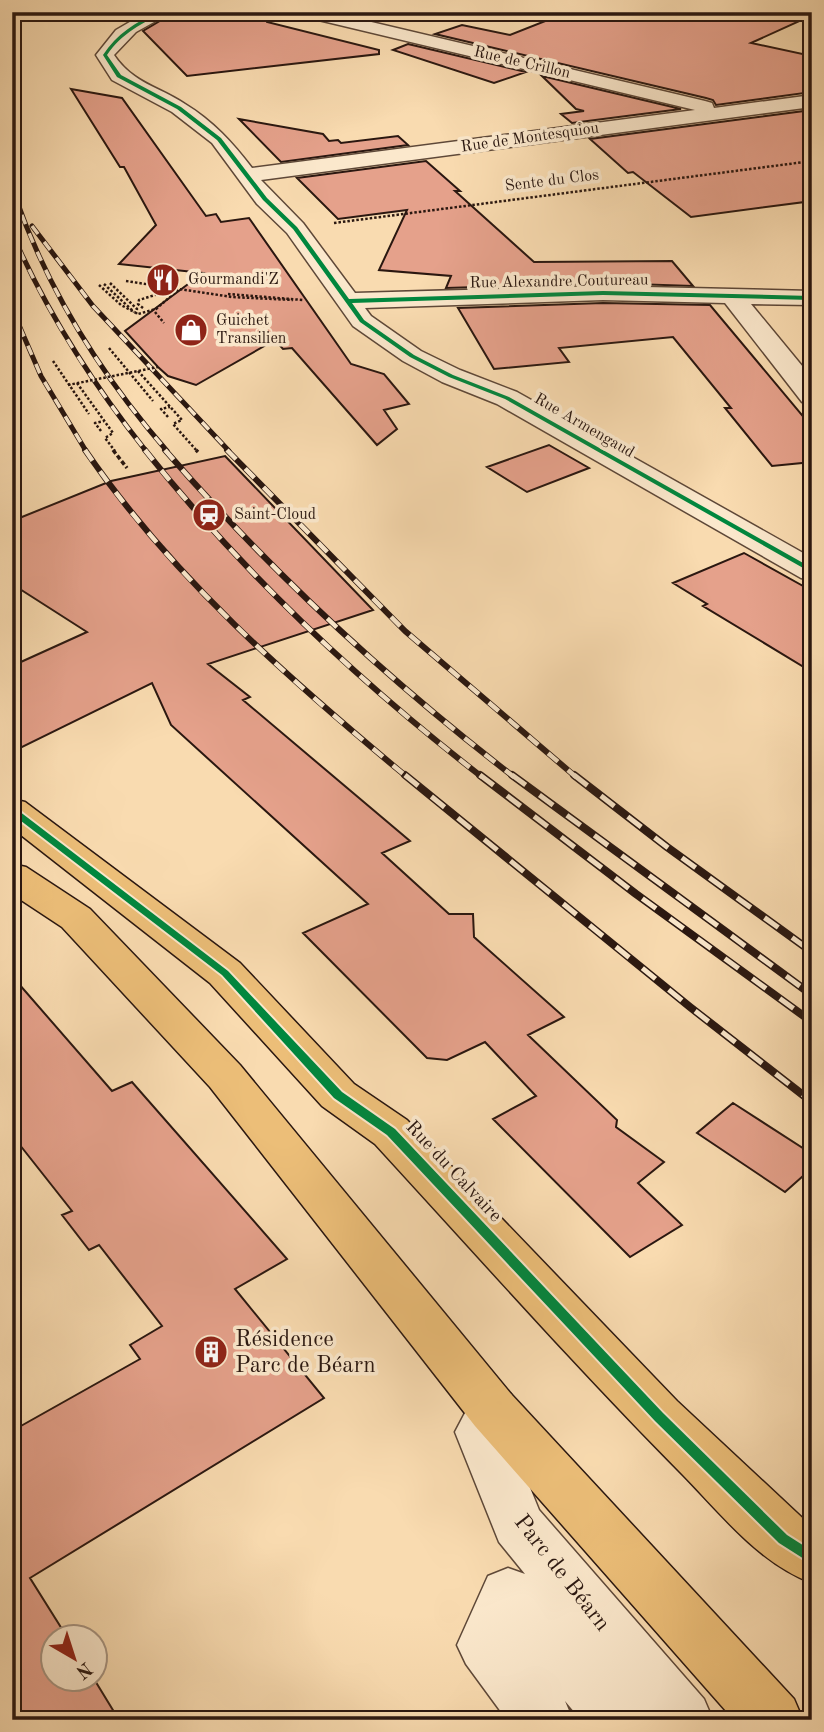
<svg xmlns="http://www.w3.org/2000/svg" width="824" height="1732" viewBox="0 0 824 1732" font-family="'Old Standard TT',serif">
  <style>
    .building { fill: #e5a18b; stroke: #2a1710; stroke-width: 2 }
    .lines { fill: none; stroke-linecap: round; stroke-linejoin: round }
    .minor-casing { stroke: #5e4838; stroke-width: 3 }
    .major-casing { stroke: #2a1710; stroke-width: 3 }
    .path-far1 { stroke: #2a1710; stroke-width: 2.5; stroke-dasharray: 2.5 2; stroke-linecap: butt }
    .path { stroke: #2a1710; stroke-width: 3.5; stroke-dasharray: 4.5 2.5; stroke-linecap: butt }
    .minor { fill: #fbe8cc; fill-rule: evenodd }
    .major { fill: #ecbe78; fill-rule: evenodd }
    .rail-far3-casing { stroke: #2a1710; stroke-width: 4.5 }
    .rail-far2-casing { stroke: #2a1710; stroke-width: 5 }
    .rail-far1-casing { stroke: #2a1710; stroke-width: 6 }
    .rail-casing { stroke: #2a1710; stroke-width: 8 }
    .rail-far3 { stroke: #fbe8cc; stroke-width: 2.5; stroke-dasharray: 8; stroke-linecap: butt }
    .rail-far2 { stroke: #fbe8cc; stroke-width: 3.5; stroke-dasharray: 10; stroke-linecap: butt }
    .rail-far1 { stroke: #fbe8cc; stroke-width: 4.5; stroke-dasharray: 13; stroke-linecap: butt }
    .rail { stroke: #fbe8cc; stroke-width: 5; stroke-dasharray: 17; stroke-linecap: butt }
    .path-bridge { stroke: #2a1710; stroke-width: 2.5; stroke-dasharray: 2.5 2; stroke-linecap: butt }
    .cycleway-casing { stroke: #fbe8cc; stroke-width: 4 }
    .cycleway { fill: #00873e; fill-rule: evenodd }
    .labels { text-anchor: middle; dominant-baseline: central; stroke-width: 7; stroke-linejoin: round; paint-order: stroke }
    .far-street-label { font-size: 16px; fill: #2a1710; stroke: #fbe8cc }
    .far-poi-label { font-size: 16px; fill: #2a1710; stroke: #fbe8cc; text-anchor: start }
    .street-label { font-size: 19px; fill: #2a1710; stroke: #fbe8cc }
    .near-poi-label { font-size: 23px; fill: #2a1710; stroke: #fbe8cc; text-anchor: start }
    .near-street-label { font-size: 23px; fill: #2a1710; stroke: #fbe8cc }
  </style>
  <rect width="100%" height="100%" fill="#f9dbb0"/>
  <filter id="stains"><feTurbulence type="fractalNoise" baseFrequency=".00286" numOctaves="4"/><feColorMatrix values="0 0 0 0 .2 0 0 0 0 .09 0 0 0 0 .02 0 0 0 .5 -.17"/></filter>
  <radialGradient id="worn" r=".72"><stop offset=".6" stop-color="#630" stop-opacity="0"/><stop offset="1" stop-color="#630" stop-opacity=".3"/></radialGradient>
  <path class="building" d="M175,12H265L267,22L379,50V54L187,76L143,31Z
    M568,12L613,15L619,12H797L804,19L751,43L812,56V92L716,105L713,100L706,98L435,34L462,25L510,35Z
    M408,44L526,72L494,83L393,50Z
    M542,76L681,109L572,123L561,114L584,111L576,109Z
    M71,89L122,98L206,216L216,214L221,222L249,218L351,364L384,374L409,404L384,410L397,429L377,445L292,348L283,349L275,340L196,385L168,376L158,367L125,331L203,273L119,264L156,225L124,167H120Z
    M812,110V201L691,217L633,172L628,173L590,139Z
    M239,119L323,134L329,141L338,140L341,143L398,136L408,145L281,162Z
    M426,161L460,191H455L534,262L672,261L693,286L603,283L446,288L451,276L379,270L407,210L338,219L297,178Z
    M603,303L710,305L812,427V462L772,466L725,408H731L673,337L559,348L569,362L494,369L458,308Z
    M549,445L589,468L527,492L487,467Z
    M225,456L373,610L208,664L250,697L243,700L410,841L382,853L449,914H473L474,937L564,1017L528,1035L617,1120L616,1127L664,1162L638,1183L682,1225L630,1257L493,1119L536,1096L485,1042L447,1060L427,1058L303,933L368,904L171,725L152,683L12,752V666L87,632L12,584V521L111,481Z
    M744,553L812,591V672L703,606L707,604L673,583Z
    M12,976L112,1091L132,1082L287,1259L235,1289L324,1398L30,1578L67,1637H52V1679H94L119,1720H12V1431L140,1359L130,1345L162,1326L99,1245L89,1250L62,1215L72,1211L12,1135Z
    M733,1103L812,1154V1168L785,1192L697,1133Z"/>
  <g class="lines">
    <defs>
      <path id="minor" d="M147,12H172L136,32L114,55C134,84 158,86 185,104C213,121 233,143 252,168L695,110L306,17L297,12H329L705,101L712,103L714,108L812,95V107L261,180L303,223L355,293L603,286L812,291V305L751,304L812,378V404L802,402L725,303L603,300L365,308L371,316L421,351L460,370L517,392L812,558V580L801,578L497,404L442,382L403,361L353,326L287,233L257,204L212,143L172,112L112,80L96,55L116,30Z
        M799,12H812V18L802,16Z
        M493,1388L511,1394L519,1410L508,1433L539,1510L704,1699L713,1720H581L565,1701L573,1720H507L466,1664L457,1645L488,1576L508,1568L525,1574L499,1542L455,1432L475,1394Z"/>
      <path id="major" d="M12,799L25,802L240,963L354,1084L407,1120L677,1401L812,1527V1583C759,1563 722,1515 683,1475C577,1368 477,1255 375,1144L322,1106L210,983L12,828Z
        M12,864L26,867L90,909L240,1065L511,1394L794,1699L803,1720H734L475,1426L210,1087L62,927L12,894Z"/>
    </defs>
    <use href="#minor" class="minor-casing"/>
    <use href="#major" class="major-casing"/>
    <path class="path-far1" d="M334,223L812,161
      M126,281L178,289
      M110,283L137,309L136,314
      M104,284L134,312
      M99,285L121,305L138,314L156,309L179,289L232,297L293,300
      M228,294L303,300
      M143,308L138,304L139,300L171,290
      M155,312L164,323
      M109,348L153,401
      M53,361L89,414
      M138,371L182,420L173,424L197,451
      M77,383L113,433L105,438L115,451
      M168,417L161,409L170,407
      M101,431L95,423L104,421"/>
    <path class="path" d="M113,450L127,468
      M196,450L198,452"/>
    <use href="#minor" class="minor"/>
    <use href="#major" class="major"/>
    <defs>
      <path id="rail-far3" d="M12,189L15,198"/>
      <path id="rail-far2" d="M15,196C48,291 101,375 167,451
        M32,226L93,306L229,451
        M12,233C47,313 92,383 146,451
        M12,309L41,376L86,451"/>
      <path id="rail-far1" d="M85,450C172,577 289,679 407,777
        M145,450C242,572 358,681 482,777
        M165,450C270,571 387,679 514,777
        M227,450L405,631L576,777"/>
      <path id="rail" d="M405,775L690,1007L812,1102
        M480,775L636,894L812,1022
        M512,775L812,995
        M574,775L667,847L812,952"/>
    </defs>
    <use href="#rail-far3" class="rail-far3-casing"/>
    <use href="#rail-far2" class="rail-far2-casing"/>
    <use href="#rail-far1" class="rail-far1-casing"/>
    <use href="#rail" class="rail-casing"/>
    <use href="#rail-far3" class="rail-far3"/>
    <use href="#rail-far2" class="rail-far2"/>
    <use href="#rail-far1" class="rail-far1"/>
    <use href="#rail" class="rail"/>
    <path class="path-bridge" d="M68,385L158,367"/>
    <defs>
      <path id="cycleway" d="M159,12H165C142,23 122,33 107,55L121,75L181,107L221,138L267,198L297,227L349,299L603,291L812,296V300L603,295L352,303L364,320L414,355L453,375L509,397L812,568V573L505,399L449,377L410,357L360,322L293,229L263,200L217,140L177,109L117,77L103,55C117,34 135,22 159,12Z
        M12,808H15L228,971L342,1092L395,1129L663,1413L787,1535L812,1551V1564L779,1543L655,1421L387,1135L334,1098L222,975L12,814Z"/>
    </defs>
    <use href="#cycleway" class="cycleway-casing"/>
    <use href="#cycleway" class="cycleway"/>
  </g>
  <defs>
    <symbol id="restaurant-disc" viewBox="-11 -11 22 22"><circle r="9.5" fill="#8f2418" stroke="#fbe8cc"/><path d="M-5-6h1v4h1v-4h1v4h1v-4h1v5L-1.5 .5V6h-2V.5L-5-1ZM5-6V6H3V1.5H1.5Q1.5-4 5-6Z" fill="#fff"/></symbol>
    <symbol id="shop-disc" viewBox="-11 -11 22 22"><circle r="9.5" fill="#8f2418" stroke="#fbe8cc"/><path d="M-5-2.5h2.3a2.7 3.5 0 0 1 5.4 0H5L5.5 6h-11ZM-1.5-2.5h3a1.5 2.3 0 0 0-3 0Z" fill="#fff"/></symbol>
    <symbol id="station-disc" viewBox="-11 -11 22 22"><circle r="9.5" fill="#8f2418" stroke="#fbe8cc"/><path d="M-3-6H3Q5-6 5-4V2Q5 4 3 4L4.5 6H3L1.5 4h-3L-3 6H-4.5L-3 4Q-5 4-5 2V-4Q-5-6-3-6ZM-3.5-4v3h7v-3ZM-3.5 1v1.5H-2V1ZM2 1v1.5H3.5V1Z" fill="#fff"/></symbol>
    <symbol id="building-disc" viewBox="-11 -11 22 22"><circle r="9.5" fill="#8f2418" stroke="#fbe8cc"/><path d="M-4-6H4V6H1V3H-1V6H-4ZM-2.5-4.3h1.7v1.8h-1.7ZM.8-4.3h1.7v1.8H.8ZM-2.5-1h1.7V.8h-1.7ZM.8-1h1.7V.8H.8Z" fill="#fff"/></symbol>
  </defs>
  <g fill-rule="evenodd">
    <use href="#restaurant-disc" x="144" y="261" width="38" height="38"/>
    <use href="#shop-disc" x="172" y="311" width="38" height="38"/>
    <use href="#station-disc" x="190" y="496" width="38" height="38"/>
    <use href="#building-disc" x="192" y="1333" width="38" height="38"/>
  </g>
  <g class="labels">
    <g class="far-street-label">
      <text transform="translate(522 63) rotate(13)">Rue de Crillon</text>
      <text transform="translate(530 138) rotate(-8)">Rue de Montesquiou</text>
      <text transform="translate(552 181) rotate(-7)">Sente du Clos</text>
      <text transform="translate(559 282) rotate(-1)">Rue Alexandre Coutureau</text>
      <text transform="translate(584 426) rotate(30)">Rue Armengaud</text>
    </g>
    <g class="far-poi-label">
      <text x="188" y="280">Gourmandi'Z</text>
      <text x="216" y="321">Guichet<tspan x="216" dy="18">Transilien</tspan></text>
      <text x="234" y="515">Saint-Cloud</text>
    </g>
    <g class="street-label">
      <text transform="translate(453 1172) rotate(47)">Rue du Calvaire</text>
    </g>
    <g class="near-poi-label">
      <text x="235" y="1339">Résidence<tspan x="235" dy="26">Parc de Béarn</tspan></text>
    </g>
    <g class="near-street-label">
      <text transform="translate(562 1573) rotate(52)">Parc de Béarn</text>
    </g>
  </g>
  <rect width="824" height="1732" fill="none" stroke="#f9dbb0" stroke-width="42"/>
  <rect x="14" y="14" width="796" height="1704" fill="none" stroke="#2a1710" stroke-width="3.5"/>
  <rect x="21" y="21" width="782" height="1690" fill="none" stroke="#2a1710" stroke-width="2"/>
  <g transform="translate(74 1658) rotate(141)"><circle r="33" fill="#fbe8cc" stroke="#a79481" stroke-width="2"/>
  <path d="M0-5L12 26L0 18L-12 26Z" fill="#8f2418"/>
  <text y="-10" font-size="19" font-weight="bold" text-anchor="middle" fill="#2a1710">N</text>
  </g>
  <rect width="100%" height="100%" filter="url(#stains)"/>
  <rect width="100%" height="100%" fill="url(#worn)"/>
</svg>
